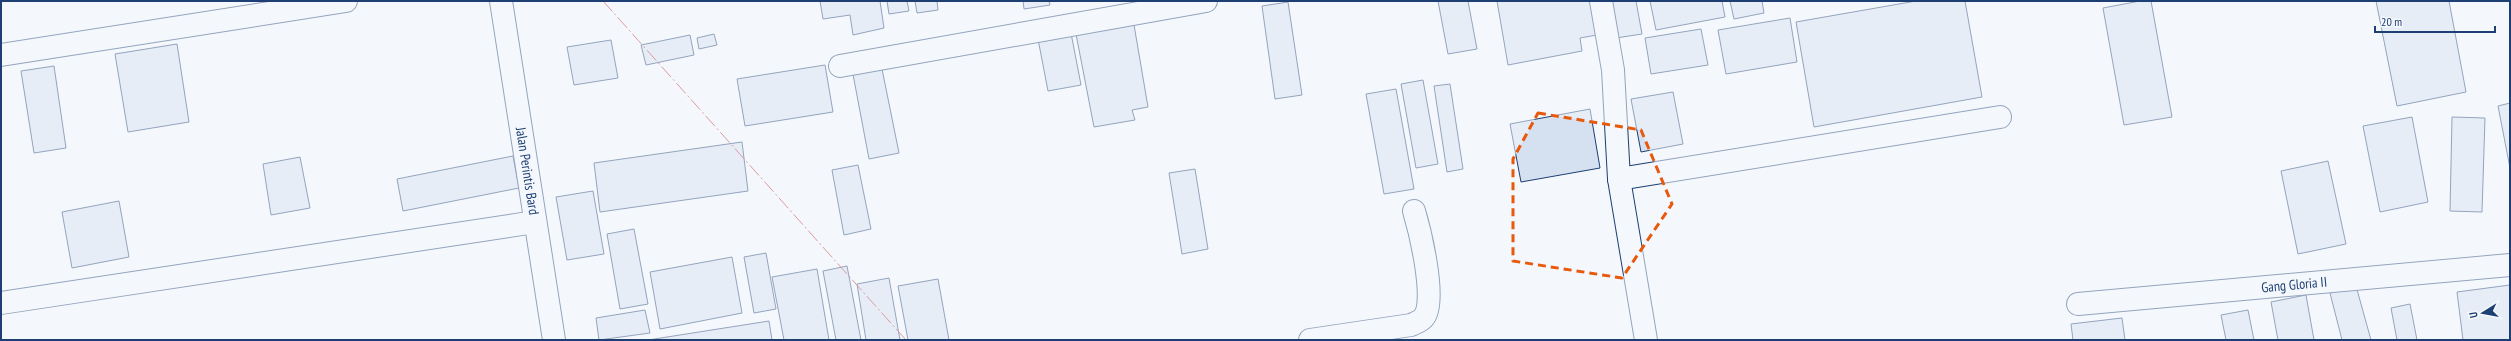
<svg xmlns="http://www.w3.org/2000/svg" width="2511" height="341" viewBox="0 0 2511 341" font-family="'PT Sans Narrow',sans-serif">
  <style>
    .building { fill: #d5e0f0; stroke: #1d3f73 }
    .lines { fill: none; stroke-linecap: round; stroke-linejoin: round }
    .minor-casing { stroke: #1d3f73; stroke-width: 24 }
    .tertiary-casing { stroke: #1d3f73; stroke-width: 24 }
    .minor { stroke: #f4f7fb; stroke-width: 22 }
    .tertiary { stroke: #f4f7fb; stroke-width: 22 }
    .power { stroke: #c62828; stroke-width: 1; stroke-dasharray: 14 3 2 3; stroke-linecap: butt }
    .marked { fill: none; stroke: #e8590c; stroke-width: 3; stroke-dasharray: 8 5; stroke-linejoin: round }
    .labels { text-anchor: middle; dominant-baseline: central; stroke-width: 3; stroke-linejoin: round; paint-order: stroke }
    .street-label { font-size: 14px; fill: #1d3f73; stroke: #f4f7fb }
  </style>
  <rect width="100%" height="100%" fill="#f4f7fb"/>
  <path class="building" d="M820,1H880L884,28L853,35L850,15L823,19Z
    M887,1H907L909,11L889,14Z
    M915,1H937L938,10L917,13Z
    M1023,1H1049L1050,5L1024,9Z
    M1438,1H1468L1477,49L1448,54Z
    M1497,1H1592L1597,35L1580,38L1582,51L1508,65Z
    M1610,1H1636L1642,34L1616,38Z
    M1650,1H1722L1725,17L1656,30Z
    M1730,1H1762L1764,13L1734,19Z
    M1916,1H1965L1982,97L1814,127L1796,22Z
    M2140,1H2151L2172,117L2124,125L2103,8Z
    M2376,1H2449L2466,92L2397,106Z
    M1288,2L1302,95L1275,99L1262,6Z
    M1790,18L1797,62L1726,74L1718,30Z
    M1133,19L1148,107L1132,110L1135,120L1094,127L1075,29Z
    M1701,29L1708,65L1651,74L1645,38Z
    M1071,33L1081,85L1048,91L1038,39Z
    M714,34L717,45L699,49L697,38Z
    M690,35L694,55L646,65L641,45Z
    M611,40L618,78L574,85L567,47Z
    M177,44L189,122L128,132L115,54Z
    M881,64L899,153L869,159L852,69Z
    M825,65L833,112L745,126L737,79Z
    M54,66L66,148L34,153L21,71Z
    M1423,80L1438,164L1416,168L1401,84Z
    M1450,84L1463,169L1447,172L1434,86Z
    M1396,89L1414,189L1384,194L1366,94Z
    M1673,92L1683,144L1641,152L1631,99Z
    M2510,103V168L2498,106Z
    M1590,109L1600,168L1521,182L1510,124Z
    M2412,117L2428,202L2380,212L2363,126Z
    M2452,117L2485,118L2482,212L2450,211Z
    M742,142L748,191L600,212L594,163Z
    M513,156L519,188L403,211L397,179Z
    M300,157L310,208L271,215L263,164Z
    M2328,161L2346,244L2298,254L2281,171Z
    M858,165L871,229L844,235L832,170Z
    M1195,169L1208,249L1182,254L1169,173Z
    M593,191L604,254L567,260L556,197Z
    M119,201L129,257L72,268L62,212Z
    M634,229L648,304L620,309L607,234Z
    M766,253L776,309L754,313L744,257Z
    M732,257L742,313L660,329L650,272Z
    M847,266L861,340H836L823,271Z
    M817,269L829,340H784L772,277Z
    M889,278L900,340H866L857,284Z
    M938,279L949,340H908L898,286Z
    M2510,285V340H2463L2457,292Z
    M2356,286L2371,340H2342L2330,293Z
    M2306,295L2314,340H2278L2271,302Z
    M2410,304L2417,340H2397L2391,308Z
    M645,310L650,333L599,340L596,318Z
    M2248,310L2254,340H2226L2221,315Z
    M2122,318L2125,340H2073L2071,324Z
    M769,321L772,340H648Z"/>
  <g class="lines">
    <defs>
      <g id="minor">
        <path d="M1601,1L1613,70L1619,179L1646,340"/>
        <path d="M1,55L346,1"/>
        <path d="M840,66L1206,1"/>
        <path d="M1619,179L2000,117"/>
        <path d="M1,303L535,222"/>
        <path id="s1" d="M2078,304L2510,265"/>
        <path d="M1310,340L1411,325C1415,323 1422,321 1424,317C1437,301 1420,231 1414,211"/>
      </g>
      <g id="tertiary">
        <path id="s2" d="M501,1L554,340"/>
      </g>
    </defs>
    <use href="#minor" class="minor-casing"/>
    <use href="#tertiary" class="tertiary-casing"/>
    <use href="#minor" class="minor"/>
    <use href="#tertiary" class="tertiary"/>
    <path class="power" d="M603,1L906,340"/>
  </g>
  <path d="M0 0H2511V341H0ZM1538,113L1641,130L1672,204L1622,278L1513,261V159Z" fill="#f4f7fb" fill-opacity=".55" fill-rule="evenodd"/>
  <path class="marked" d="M1538,113L1641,130L1672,204L1622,278L1513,261V159Z"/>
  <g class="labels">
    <g class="street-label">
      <text stroke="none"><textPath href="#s2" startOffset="172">Jalan Perintis Bard</textPath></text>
      <text stroke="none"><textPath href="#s1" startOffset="217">Gang Gloria II</textPath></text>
    </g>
  </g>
  <rect width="2511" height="341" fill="none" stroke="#1d3f73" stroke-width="4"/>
  <g transform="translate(2483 313) rotate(259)" stroke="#f4f7fb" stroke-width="3" paint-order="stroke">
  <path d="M0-3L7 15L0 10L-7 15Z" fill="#1d3f73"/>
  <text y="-6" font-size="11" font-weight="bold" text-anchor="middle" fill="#1d3f73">U</text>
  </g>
  <path d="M2375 26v6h120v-6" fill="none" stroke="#1d3f73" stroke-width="2"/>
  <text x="2381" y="26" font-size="12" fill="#1d3f73" stroke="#f4f7fb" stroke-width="3" paint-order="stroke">20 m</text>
</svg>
